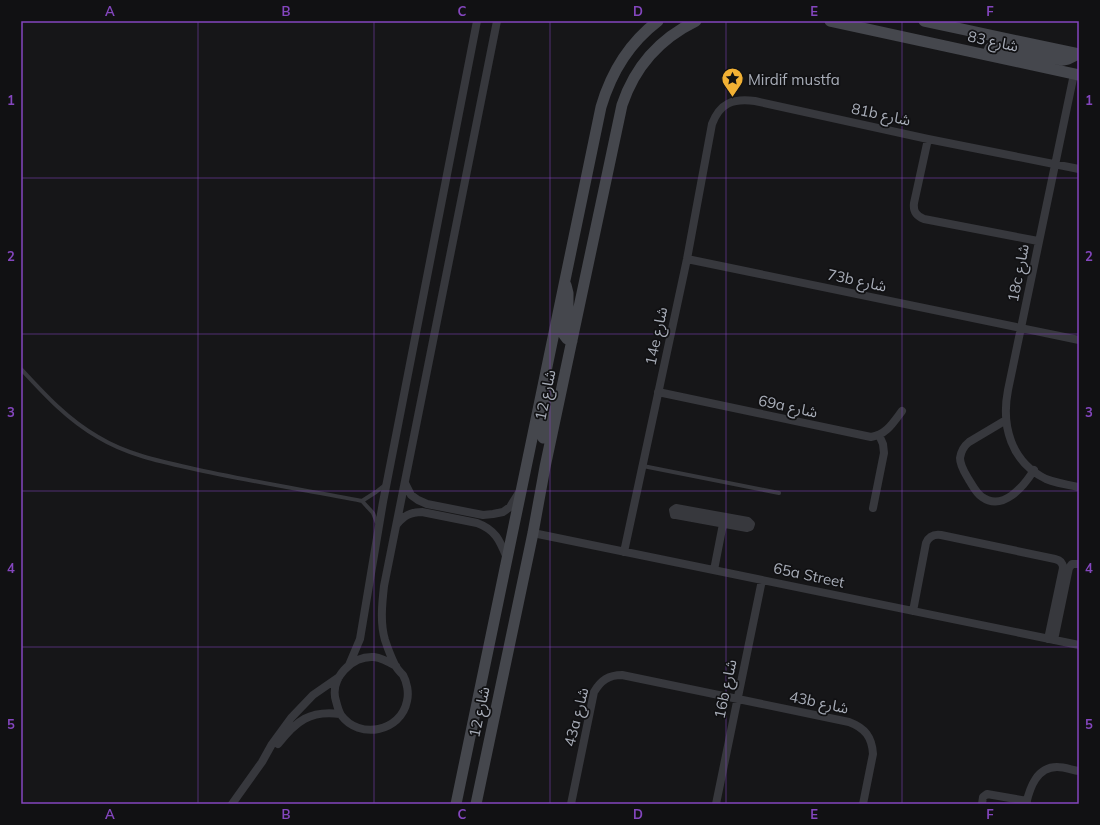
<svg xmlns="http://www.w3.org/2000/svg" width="1100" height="825" viewBox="0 0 1100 825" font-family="Mulish,'Noto Sans Arabic',sans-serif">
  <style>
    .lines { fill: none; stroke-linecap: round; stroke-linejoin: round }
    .lane { stroke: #37383d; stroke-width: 4 }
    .street { stroke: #37383d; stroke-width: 8 }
    .secondary { stroke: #45474d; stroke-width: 11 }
    .grid { fill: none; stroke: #8446be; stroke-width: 1; stroke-opacity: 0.55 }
    .labels { text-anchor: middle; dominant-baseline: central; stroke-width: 3.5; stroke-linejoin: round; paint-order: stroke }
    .street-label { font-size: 15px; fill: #a8adb8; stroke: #111113 }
    .poi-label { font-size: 15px; fill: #a8adb8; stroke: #111113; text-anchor: start }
    .neatline { fill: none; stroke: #8446be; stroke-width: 1.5 }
    .grid-label { font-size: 13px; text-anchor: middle; font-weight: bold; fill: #8446be }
  </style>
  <rect width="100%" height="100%" fill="#161618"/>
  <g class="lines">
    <path class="lane" d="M21,369C45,395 68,420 98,437C126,454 158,461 190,468C247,481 305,490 362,501L373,513L377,523
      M643,466L779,493
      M362,501L376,492L385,485"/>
    <path class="street" d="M1074,74L1008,390C1001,426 1011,462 1046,479C1056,483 1068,485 1079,487
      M928,139L914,203C913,211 916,216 924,219L1038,241
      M687,259L1079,340
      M658,392L871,437C886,435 893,423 902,411
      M1006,420L969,442C964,446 961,451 960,458C960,466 965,473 969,480C973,486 976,493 982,497C1003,512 1024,486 1034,470
      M405,483L411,495L418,500L427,504L483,515L493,514L503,512L510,507L518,494
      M676,508L748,521L751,524L750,527L747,528L676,515H674L673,510Z
      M873,508L884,453L883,444L879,435
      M397,524C404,516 410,512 422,512L477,523C496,530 500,541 507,558
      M533,533L1079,645
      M624,552L687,259L712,124C720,103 733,98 755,101L928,139L1079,169
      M714,570L723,524
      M913,611L926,543C929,536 934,534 941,535L1055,559C1060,560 1063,563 1063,568L1048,639
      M1054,640L1069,568L1072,564H1079
      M349,665L360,639L383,502L477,21
      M396,666C389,662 382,658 374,657C352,655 329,679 336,701C337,705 339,712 341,715C359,740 401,732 407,701C409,693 407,682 403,675C400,672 397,669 395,665C391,657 388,649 385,640C380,623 382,604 384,586L497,21
      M278,744C296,721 310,710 340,714
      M232,804L262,762L272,744L291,718L313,695L339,677
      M571,804L594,692C601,680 609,675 622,675L849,722C865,728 872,737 873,754L863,804
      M716,804L762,580
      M982,804L983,797L987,794L1027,801
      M1026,804C1030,787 1037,767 1057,767C1065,767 1072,770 1079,771"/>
    <path class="secondary" d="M830,21L1079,75
      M924,21L1079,54
      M990,55L988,53L990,48L995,46L1063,60L1068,59L1078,54
      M566,285L568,293V306L564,335L567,339L572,341
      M543,389C547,390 549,391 551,395L543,438
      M456,804L601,107C611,73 629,43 658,21
      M476,804L533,533L545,467L622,105C635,66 659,39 696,21"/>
  </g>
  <path class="grid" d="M198,21V804M374,21V804M550,21V804M726,21V804M902,21V804M21,178H1079M21,334H1079M21,491H1079M21,647H1079"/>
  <defs>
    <symbol id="sight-pin" viewBox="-11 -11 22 30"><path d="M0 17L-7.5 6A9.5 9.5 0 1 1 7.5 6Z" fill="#f2b134" stroke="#111113"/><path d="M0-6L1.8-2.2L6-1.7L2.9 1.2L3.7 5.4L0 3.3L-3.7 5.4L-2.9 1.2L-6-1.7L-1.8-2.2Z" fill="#111"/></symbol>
  </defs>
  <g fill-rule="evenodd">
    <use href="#sight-pin" x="720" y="66" width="25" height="34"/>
  </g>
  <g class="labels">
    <g class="street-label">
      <text transform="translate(993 41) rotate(12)">شارع 83</text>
      <text transform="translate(881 114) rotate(12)">81b شارع</text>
      <text transform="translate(1018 273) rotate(-79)">18c شارع</text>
      <text transform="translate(857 280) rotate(12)">73b شارع</text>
      <text transform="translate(656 336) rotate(-78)">14e شارع</text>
      <text transform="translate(545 395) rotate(-78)">شارع 12</text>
      <text transform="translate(788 406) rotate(12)">69a شارع</text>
      <text transform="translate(809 575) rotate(12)">65a Street</text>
      <text transform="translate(725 689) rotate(-78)">16b شارع</text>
      <text transform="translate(819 702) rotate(12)">43b شارع</text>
      <text transform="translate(479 712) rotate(-78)">شارع 12</text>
      <text transform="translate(576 717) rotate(-76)">43a شارع</text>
    </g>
    <g class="poi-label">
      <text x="748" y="79">Mirdif mustfa</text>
    </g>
  </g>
  <rect width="1100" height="825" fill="none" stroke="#111113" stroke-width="44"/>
  <rect x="22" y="22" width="1056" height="781" class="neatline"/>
  <g class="grid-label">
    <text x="110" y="16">A</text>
    <text x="286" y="16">B</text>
    <text x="462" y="16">C</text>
    <text x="638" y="16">D</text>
    <text x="814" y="16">E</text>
    <text x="990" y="16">F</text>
    <text x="11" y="105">1</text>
    <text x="1089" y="105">1</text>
    <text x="11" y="261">2</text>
    <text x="1089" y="261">2</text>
    <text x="11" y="417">3</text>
    <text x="1089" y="417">3</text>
    <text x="11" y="573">4</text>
    <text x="1089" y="573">4</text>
    <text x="11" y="729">5</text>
    <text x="1089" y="729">5</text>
    <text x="110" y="819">A</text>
    <text x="286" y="819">B</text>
    <text x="462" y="819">C</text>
    <text x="638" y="819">D</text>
    <text x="814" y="819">E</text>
    <text x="990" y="819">F</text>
  </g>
</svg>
